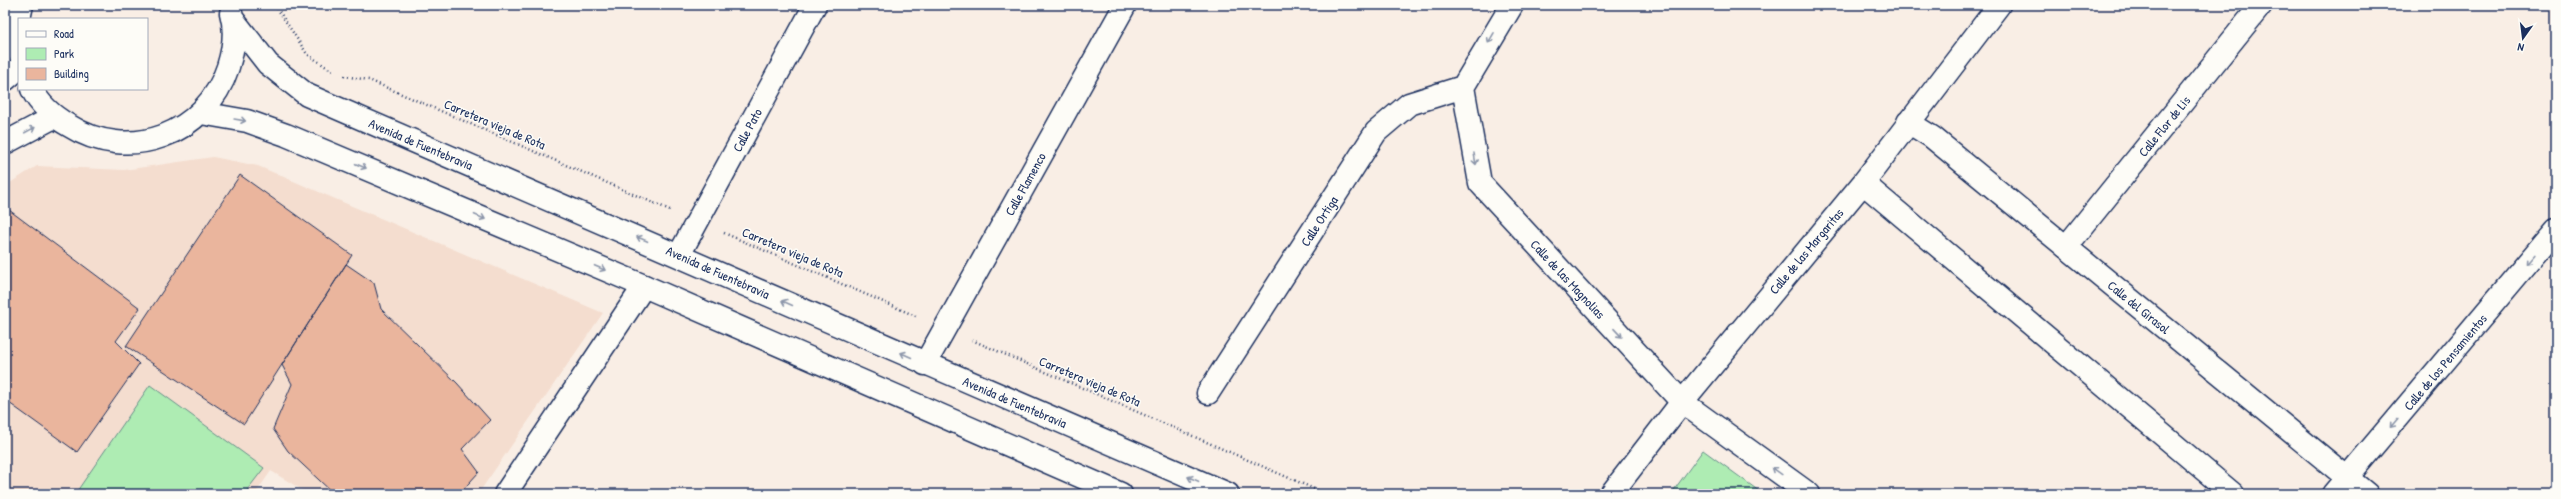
<svg xmlns="http://www.w3.org/2000/svg" width="2561" height="499" viewBox="0 0 2561 499" font-family="'Patrick Hand',sans-serif">
  <style>
    .built { fill: #f4ddcf }
    .green { fill: #aeecb3; stroke: #648e88 }
    .building { fill: #eab59d; stroke: #1b2f5e }
    .lines { fill: none; stroke-linecap: round; stroke-linejoin: round }
    .minor-casing { stroke: #1b2f5e; stroke-width: 25 }
    .tertiary-casing { stroke: #1b2f5e; stroke-width: 25 }
    .secondary-casing { stroke: #1b2f5e; stroke-width: 25 }
    .path { stroke: #1b2f5e; stroke-width: 2.5; stroke-dasharray: 1 3; stroke-linecap: butt }
    .minor { stroke: #fdfcf7; stroke-width: 22 }
    .tertiary { stroke: #fdfcf7; stroke-width: 22 }
    .secondary { stroke: #fdfcf7; stroke-width: 22 }
    .oneway { stroke: #8c96aa }
    .labels { text-anchor: middle; dominant-baseline: central; stroke-width: 3; stroke-linejoin: round; paint-order: stroke }
    .street-label { font-size: 13px; fill: #1b2f5e; stroke: #fdfcf7 }
  </style>
  <rect width="100%" height="100%" fill="#f9eee5"/>
  <filter id="ink" filterUnits="userSpaceOnUse"><feTurbulence type="fractalNoise" baseFrequency=".025" numOctaves="2"/><feDisplacementMap in="SourceGraphic" scale="8" xChannelSelector="R" yChannelSelector="G"/><feConvolveMatrix kernelMatrix="1 2 1 2 8 2 1 2 1" color-interpolation-filters="sRGB"/></filter>
  <g filter="url(#ink)">
    <path class="built" d="M213,157L258,166L603,313L478,494H309L271,471L255,494H5V186L37,166L124,170Z"/>
    <path class="green" d="M150,385L264,468L244,494H75Z
      M1703,450L1763,494H1671Z"/>
    <path class="building" d="M240,175L352,255L244,424L126,346Z
      M5,207L140,308L116,341L139,364L77,452L5,400Z
      M346,264L374,283L381,309L457,383L490,420L462,449L479,472L459,494H334L288,451L273,429L292,384L282,365Z"/>
    <g class="lines">
      <defs>
        <path id="minor" d="M1512,5L1463,87L1480,183L1682,402L1809,494
          M2066,247L2261,5
          M679,255L815,5
          M925,364L1125,5
          M1208,393L1376,132L1409,104L1463,87
          M505,494L644,286
          M2333,494L2556,229"/>
        <path id="tertiary" d="M1908,122L1932,137L2367,494
          M1863,183L2233,494
          M1611,494L1682,402L1863,183L1999,5"/>
        <path id="secondary" d="M232,18L268,64L307,95L1228,494
          M19,53L17,28L22,5
          M5,80L19,68
          M32,89C39,104 54,117 68,125C129,164 206,135 228,67C233,51 236,30 231,13
          M201,113L247,121L286,135L644,286L1121,494
          M5,143L54,117"/>
      </defs>
      <use href="#minor" class="minor-casing"/>
      <use href="#tertiary" class="tertiary-casing"/>
      <use href="#secondary" class="secondary-casing"/>
      <path class="path" d="M275,5L307,54L334,72
        M344,76L369,80L670,210
        M724,233L918,317
        M972,340L1326,494"/>
      <use href="#minor" class="minor"/>
      <use href="#tertiary" class="tertiary"/>
      <use href="#secondary" class="secondary"/>
    </g>
    <defs><path id="oneway-shaft" d="M-6 0H5M1.5-3L5.5 0L1.5 3" fill="none" stroke-width="1.6" stroke-linecap="round" stroke-linejoin="round"/></defs>
    <g class="oneway">
      <use href="#oneway-shaft" transform="translate(1491 38) rotate(120)"/>
      <use href="#oneway-shaft" transform="translate(240 120) rotate(10)"/>
      <use href="#oneway-shaft" transform="translate(30 130) rotate(-28)"/>
      <use href="#oneway-shaft" transform="translate(1475 159) rotate(80)"/>
      <use href="#oneway-shaft" transform="translate(361 166) rotate(23)"/>
      <use href="#oneway-shaft" transform="translate(480 217) rotate(23)"/>
      <use href="#oneway-shaft" transform="translate(642 239) rotate(-157)"/>
      <use href="#oneway-shaft" transform="translate(2531 259) rotate(130)"/>
      <use href="#oneway-shaft" transform="translate(600 268) rotate(23)"/>
      <use href="#oneway-shaft" transform="translate(787 303) rotate(-156)"/>
      <use href="#oneway-shaft" transform="translate(1618 333) rotate(47)"/>
      <use href="#oneway-shaft" transform="translate(906 355) rotate(-156)"/>
      <use href="#oneway-shaft" transform="translate(2394 423) rotate(130)"/>
      <use href="#oneway-shaft" transform="translate(1777 471) rotate(-144)"/>
      <use href="#oneway-shaft" transform="translate(1193 479) rotate(-157)"/>
    </g>
  </g>
  <g class="labels">
    <g class="street-label">
      <text transform="translate(495 124) rotate(23)">Carretera vieja de Rota</text>
      <text transform="translate(2164 126) rotate(-51)">Calle Flor de Lis</text>
      <text transform="translate(747 130) rotate(-62)">Calle Pato</text>
      <text transform="translate(421 144) rotate(23)">Avenida de Fuentebravia</text>
      <text transform="translate(1025 184) rotate(-61)">Calle Flamenco</text>
      <text transform="translate(1319 221) rotate(-57)">Calle Ortiga</text>
      <text transform="translate(1806 251) rotate(-50)">Calle de las Margaritas</text>
      <text transform="translate(793 252) rotate(23)">Carretera vieja de Rota</text>
      <text transform="translate(718 272) rotate(24)">Avenida de Fuentebravia</text>
      <text transform="translate(1568 279) rotate(47)">Calle de las Magnolias</text>
      <text transform="translate(2139 307) rotate(39)">Calle del Girasol</text>
      <text transform="translate(2445 362) rotate(-50)">Calle de los Pensamientos</text>
      <text transform="translate(1090 381) rotate(23)">Carretera vieja de Rota</text>
      <text transform="translate(1015 402) rotate(23)">Avenida de Fuentebravia</text>
    </g>
  </g>
  <rect width="2561" height="499" fill="none" stroke="#fdfcf7" stroke-width="20"/>
  <rect x="10" y="10" width="2541" height="479" fill="none" stroke="#1b2f5e" stroke-width="1.5" filter="url(#ink)"/>
  <rect x="18" y="18" width="130" height="72" fill="#fdfcf7" stroke="#a3aaba"/>
  <rect x="26" y="31" width="20" height="6" fill="#fdfcf7" stroke="#a3aaba"/>
  <text x="54" y="38" font-size="12" fill="#1b2f5e">Road</text>
  <rect x="26" y="48" width="20" height="12" fill="#aeecb3" stroke="#a3aaba"/>
  <text x="54" y="58" font-size="12" fill="#1b2f5e">Park</text>
  <rect x="26" y="68" width="20" height="12" fill="#eab59d" stroke="#a3aaba"/>
  <text x="54" y="78" font-size="12" fill="#1b2f5e">Building</text>
  <g transform="translate(2523 38) rotate(194)" stroke="#fdfcf7" stroke-width="3" paint-order="stroke">
  <path d="M0-3L7 15L0 10L-7 15Z" fill="#1b2f5e"/>
  <text y="-6" font-size="11" font-weight="bold" text-anchor="middle" fill="#1b2f5e">N</text>
  </g>
</svg>
